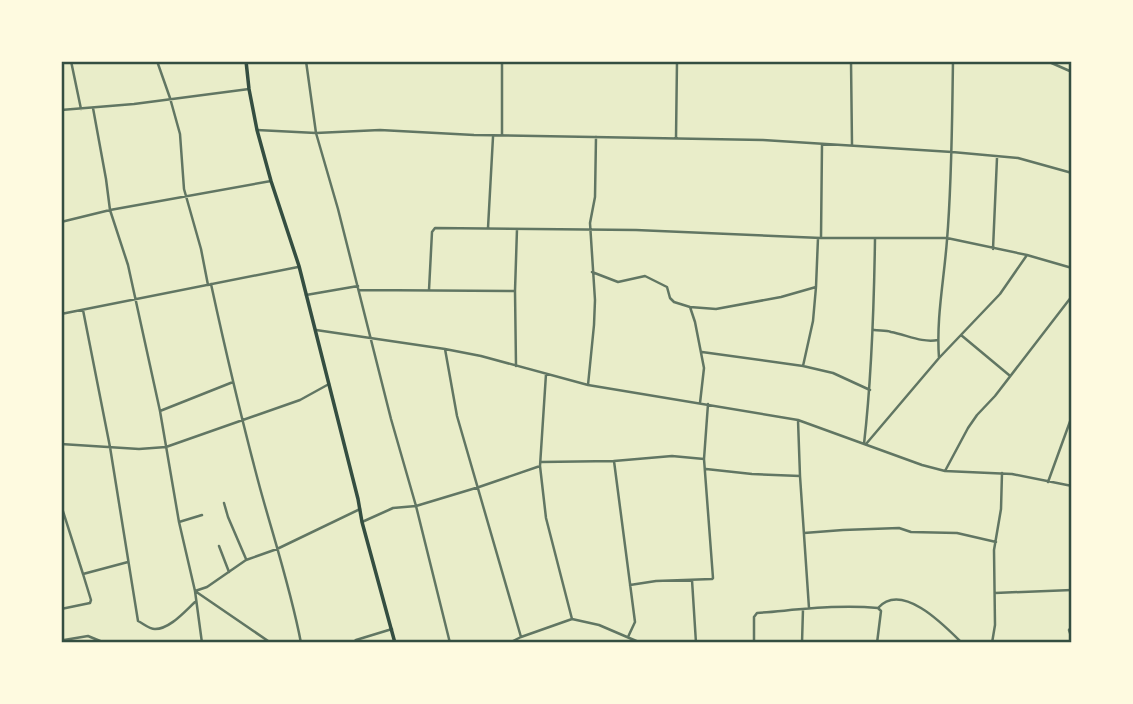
<svg xmlns="http://www.w3.org/2000/svg" width="1133" height="704" viewBox="0 0 1133 704" font-family="'Fira Sans Condensed',sans-serif">
  <style>
    .lines { fill: none; stroke-linecap: round; stroke-linejoin: round }
    .minor { stroke: #617663; stroke-width: 2.5 }
    .trunk { stroke: #344e41; stroke-width: 3.5 }
    .neatline { fill: none; stroke: #344e41; stroke-width: 2.5 }
  </style>
  <rect width="100%" height="100%" fill="#e9edc9"/>
  <g class="lines">
    <path class="minor" d="M71,61L81,109
      M157,61L170,98L180,134L184,189L201,249L208,285
      M306,61L316,133L338,209L391,419L416,506L450,643
      M851,61L852,145
      M1047,61L1072,72
      M93,108L106,179L110,210L128,265L160,411L179,522L195,591L202,643
      M61,110L134,104L249,89
      M257,130L316,133L380,130L474,135L763,140L952,152L1018,158L1072,173
      M502,135V61
      M676,138L677,61
      M61,222L110,210L271,181
      M488,228L493,137
      M821,238L822,144
      M993,249L997,158
      M592,272L618,282L645,276L667,287L670,298L674,302L690,307L716,309L781,297L816,287
      M211,284C226,353 242,421 260,488C274,539 291,590 301,643
      M359,290L515,291
      M429,290L432,232L435,228L636,230L821,238H947L1027,255L1072,268
      M306,295L358,286
      M690,307L695,322L704,368L700,403
      M83,310L110,447L138,621C144,624 149,629 155,629C170,629 185,611 195,602
      M61,314L298,267
      M316,330L445,349L481,356L588,385L798,420L922,465L945,471L1012,474L1072,486
      M874,330C879,331 886,330 891,332C907,335 922,343 938,340
      M961,335L1009,375
      M445,349L457,416L521,637
      M702,352L803,366L833,373L870,390
      M939,358C936,319 944,280 947,240C952,180 952,121 953,61
      M516,366L515,291L517,229
      M803,366L813,321L816,287L818,238
      M546,374L540,466L546,518L572,619
      M588,385L594,325L595,300L590,223L595,197L596,137
      M160,411L233,382
      M798,420L800,476L809,608
      M61,444L139,449L166,447L300,400L329,384
      M864,444C872,375 874,308 875,239
      M866,444L939,358L1000,294L1027,255
      M614,461L635,622L628,637
      M541,462L614,461L672,456L704,459
      M706,469L752,474L800,476
      M945,471L968,428L977,415L995,396L1072,296
      M1048,482L1072,416
      M224,503L228,517L246,559
      M61,505L83,574
      M179,522L202,515
      M362,522L393,508L416,506L479,487L540,466
      M804,533L843,530L899,528L911,532L957,533L996,542
      M219,546L229,572
      M692,580L696,643
      M630,585L656,581L712,579L713,578L704,459L708,404
      M195,591L207,587L246,560L277,549L360,509
      M195,591L271,643
      M995,593L1072,590
      M878,608C902,581 945,626 962,643
      M61,609L90,603L91,600L83,574L128,562
      M1072,626L1069,630L1072,639
      M64,640L88,636L105,643
      M352,643L356,640L392,629
      M509,643L521,637L572,619L599,625L641,643
      M754,643V617L757,613C797,610 838,604 878,608L881,611L877,643
      M802,643L803,609
      M992,643L995,625L994,550L1001,509L1002,473"/>
    <path class="trunk" d="M246,61L249,89L257,130L271,181L299,266L358,499L362,522L395,643"/>
  </g>
  <rect width="1133" height="704" fill="none" stroke="#fefae0" stroke-width="126"/>
  <rect x="63" y="63" width="1007" height="578" class="neatline"/>
</svg>
